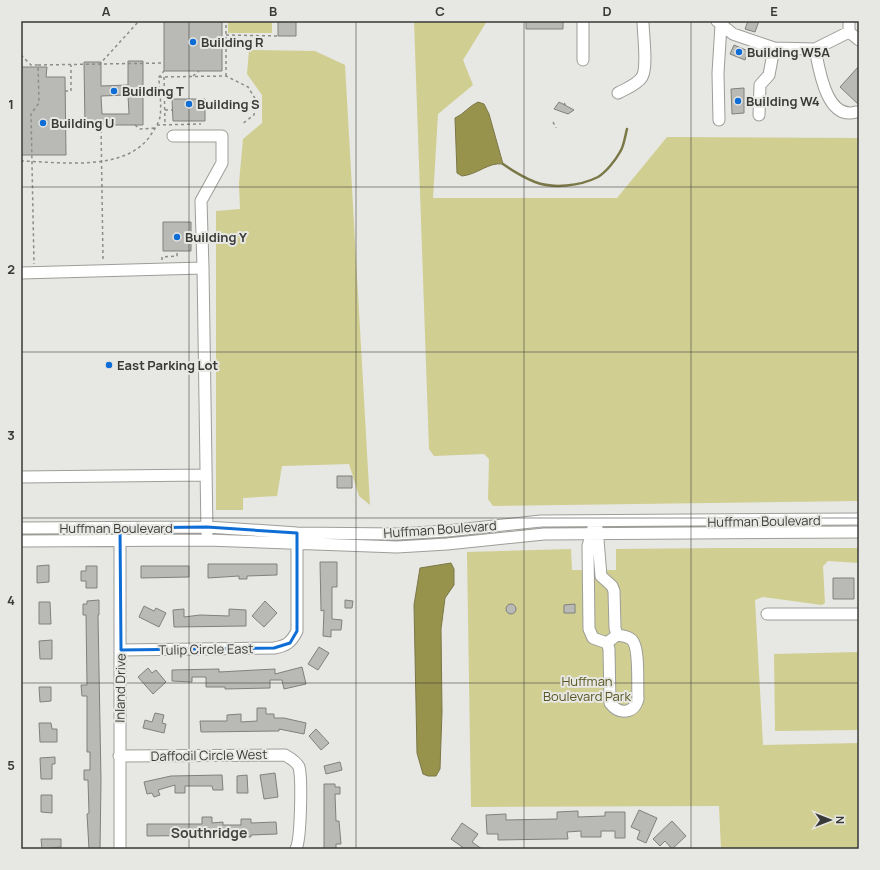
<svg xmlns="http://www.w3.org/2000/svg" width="880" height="870" viewBox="0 0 880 870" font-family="Manrope,sans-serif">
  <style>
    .green { fill: #d0ce91 }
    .water { fill: #97934d; stroke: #7b7847 }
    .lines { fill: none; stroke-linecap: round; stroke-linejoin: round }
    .stream { stroke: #7b7847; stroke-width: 2.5 }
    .building { fill: #b9b9b5; stroke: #80807c; fill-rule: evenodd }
    .minor-casing { stroke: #9d9d99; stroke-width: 13 }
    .path { stroke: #8c8c89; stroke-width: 1.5; stroke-dasharray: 3 3; stroke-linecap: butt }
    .minor { stroke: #fff; stroke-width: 11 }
    .marked { fill: none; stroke: #0f6dd6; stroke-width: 3; stroke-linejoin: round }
    .grid { fill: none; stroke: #393938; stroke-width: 1; stroke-opacity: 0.55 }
    .poi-dot { fill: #0f6dd6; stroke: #e7e7e3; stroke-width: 1.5 }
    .labels { text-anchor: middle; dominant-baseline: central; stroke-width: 4; stroke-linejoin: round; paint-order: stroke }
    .poi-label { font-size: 13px; font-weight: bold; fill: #393938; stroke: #e7e7e3; text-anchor: start }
    .street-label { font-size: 13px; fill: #393938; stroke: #e7e7e3 }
    .park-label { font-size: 13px; fill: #595622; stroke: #e7e7e3 }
    .neighbourhood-label { font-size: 14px; font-weight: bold; fill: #43433f; stroke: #e7e7e3 }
    .neatline { fill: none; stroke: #393938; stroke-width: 1.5 }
    .grid-label { font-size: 13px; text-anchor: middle; font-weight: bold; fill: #393938 }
  </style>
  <rect width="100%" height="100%" fill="#e7e7e3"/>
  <path class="green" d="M228,21H272V33H228Z
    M414,21H487L463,60L473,85L438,114L433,198H617L667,137L859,138V501L493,506L488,499L489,459L484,454L434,456L429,449Z
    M249,50L315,51L345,65L370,505L359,496L349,464L282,466L277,496L243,498V510H216V211L240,209L239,183L243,139L262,123V95L247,74Z
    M722,548H859V563L828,561L823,566L825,603L822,605L763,597L755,600L763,745L859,743V849H721L719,806L471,807L467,552L571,549L572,570H616V549Z
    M859,652V730L775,731L774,654Z"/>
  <path class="water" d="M478,102L484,104L489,114L503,164C488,162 479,174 462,176L457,173L455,118C464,114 469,106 478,102Z
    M451,563L454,569V585L445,598L441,629L442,712L440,769L436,776H428L423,774L417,753L414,605L420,568Z"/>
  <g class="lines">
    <path class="stream" d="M503,164C513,171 523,177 535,182C553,189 580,186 598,177C606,172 615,161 620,152C624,146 625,136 627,129"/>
  </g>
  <path class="building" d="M164,21H222V71H164Z
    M278,21H296V36H278Z
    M526,21H563V29H526Z
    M748,21H759L755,32L745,29Z
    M734,45L748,51L745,60L730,54Z
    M128,61H143V125H85L84,62H101V86L128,85ZM128,95L129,114H102L101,96Z
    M859,66V105L840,87Z
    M21,67H47L46,77H65L66,155H21Z
    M744,88V113L732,114L731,89Z
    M172,99H205V121H173Z
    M559,102L574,110L568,114L554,109Z
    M163,222H191V251H163Z
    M337,476H352V488H337Z
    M320,562H337V587H332V619L342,620L341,630H331V637L323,636L324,610L321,611Z
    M208,564H277V575L247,576V579H239V576L208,578Z
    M49,565V582L37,583V566Z
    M86,566H97V588H86V581H81V571H86Z
    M141,566H189V577L141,578Z
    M833,578H854V599H833Z
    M99,600V615H98L101,780L100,849H89L87,814L89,813L88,780H84V770H90V752H87V696H82L81,685H87L86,615H83V604H87V601Z
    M345,600L353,601L352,608H345Z
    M265,601L277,613L264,627L252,616Z
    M39,602H50L51,624H39Z
    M506 609a5 5 0 1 1 10 0a5 5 0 1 1-10 0Z
    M575,604V613H564V605Z
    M144,606L154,611L156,608L166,613L159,627L139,617Z
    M184,609V617L200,615L229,616V609L246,610V626L174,627L173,610Z
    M52,640V659H40L39,641Z
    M319,647L329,653L318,670L308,664Z
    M302,667L306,684L284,689L282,680H270V688L225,689V687H206V677H192V682L172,681V670L219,669V672L275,669V674Z
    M148,668L152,673L156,670L166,682L153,694L138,677Z
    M39,687H51V701L40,702Z
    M257,708H266V714H274V718H284L306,723L304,734L279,729V731L201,732L200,721H227V715L241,714V722L257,721Z
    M155,713L164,715L162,723L166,724L164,733L143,728L145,720L152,722Z
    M39,723H51L52,729H57V742H40Z
    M316,729L329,743L321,750L309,736Z
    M55,757V764H52V779H41L40,758Z
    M340,762L342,770L326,774L324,766Z
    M275,773L278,797L264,799L260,775Z
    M222,775L223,790H213L212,786H185V793H175V785L158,790L160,795L154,797L152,793L147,794L144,782L171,776Z
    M247,775L248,793H237V776Z
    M324,784H335V787H340V794H335L336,821H339L341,844H336V849H324Z
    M41,795H52V813L41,812Z
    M639,810L657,818L646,843L637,839L640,831L631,827Z
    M578,811V817L605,816V812H625V838H615V831H601V837H581V831L567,832L568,839H558L498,840V834H487L486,815L506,814V820L557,819V812Z
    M202,817H212V823L223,822V825H241V819H251V823L276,822L277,834L251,835V837L230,835L147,836V824H202Z
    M672,821L686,836L672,849L665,841L660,846L653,839Z
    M462,823L478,834L472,842L482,849H465L451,839Z
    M41,839H61V847L42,849Z"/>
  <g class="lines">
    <defs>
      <path id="minor" d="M717,21L733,34L774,48L815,49L849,32
        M849,21V32
        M849,32L859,40
        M815,49C819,68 826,121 856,112
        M583,60V21
        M618,93C625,89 637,85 642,77C648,67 643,34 643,21
        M759,115L760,85L769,75L774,48
        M719,120L718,73L721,25
        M173,136H222V163L201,201L203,268
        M21,273L203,268L207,533
        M21,477L205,475
        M21,528L207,527L297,533L398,534L447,531L541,521L859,519
        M593,528L588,546L589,629L593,638L607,643
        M597,528L601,576L612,586L614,591L615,628L617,635
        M120,534V849
        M21,541L207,540L397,547L447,544L544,534L859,532
        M767,614H859
        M617,635C622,636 628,636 632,640C640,648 637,686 638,699C634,714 619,715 610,703L609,649L607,643Z
        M121,650L274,648C286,646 291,643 297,631V537
        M119,756L285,755C290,758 296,761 299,767C302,778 301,839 296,849"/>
    </defs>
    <use href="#minor" class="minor-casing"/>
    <path class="path" d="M226,35L278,36
      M21,55L31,65H38L39,103L31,114L34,264
      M38,65L164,63
      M99,65L139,21
      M193,76L199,71
      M226,76V21
      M159,77L226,76L248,87L256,100L254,115L242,124
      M164,77L165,124
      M65,91H71V65
      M564,103L567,108
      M165,110H172
      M553,122L556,128
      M101,124L103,260
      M135,125L140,129L155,128
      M157,125L201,124
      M21,161C61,162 128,173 152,133C155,129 159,122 160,117C162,104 159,89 159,77L164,71
      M162,260V257L177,256V251"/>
    <use href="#minor" class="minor"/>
  </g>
  <path class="marked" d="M207,527L297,533V631L290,643L274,648L121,650L120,528Z"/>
  <path class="grid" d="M189,21V849M356,21V849M524,21V849M691,21V849M21,187H859M21,352H859M21,518H859M21,683H859"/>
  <g class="poi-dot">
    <circle cx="193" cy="42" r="4"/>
    <circle cx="739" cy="52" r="4"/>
    <circle cx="114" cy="91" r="4"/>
    <circle cx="738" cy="101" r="4"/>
    <circle cx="189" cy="104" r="4"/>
    <circle cx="43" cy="123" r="4"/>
    <circle cx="177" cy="237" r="4"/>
    <circle cx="109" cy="365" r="4"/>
  </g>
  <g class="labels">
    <g class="poi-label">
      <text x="201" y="42">Building R</text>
      <text x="747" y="52">Building W5A</text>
      <text x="122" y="91">Building T</text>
      <text x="746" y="101">Building W4</text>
      <text x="197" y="104">Building S</text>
      <text x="51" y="123">Building U</text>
      <text x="185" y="237">Building Y</text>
      <text x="117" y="365">East Parking Lot</text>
    </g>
    <g class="street-label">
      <text transform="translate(764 521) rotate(-1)">Huffman Boulevard</text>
      <text x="116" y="528">Huffman Boulevard</text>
      <text transform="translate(440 529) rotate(-4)">Huffman Boulevard</text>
      <text transform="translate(206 649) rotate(-1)">Tulip Circle East</text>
      <text transform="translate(120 688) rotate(-89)">Inland Drive</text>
      <text transform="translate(209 755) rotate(-1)">Daffodil Circle West</text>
    </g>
    <g class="park-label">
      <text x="587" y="681">Huffman<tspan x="587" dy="15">Boulevard Park</tspan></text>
    </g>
    <g class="neighbourhood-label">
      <text x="209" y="832">Southridge</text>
    </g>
  </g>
  <rect width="880" height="870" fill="none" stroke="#e7e7e3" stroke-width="44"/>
  <g transform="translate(830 820) rotate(90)" stroke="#e7e7e3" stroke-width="3" paint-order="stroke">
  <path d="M0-3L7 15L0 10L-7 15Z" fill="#393938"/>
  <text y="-6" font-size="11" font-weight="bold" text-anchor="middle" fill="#393938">N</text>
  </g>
  <rect x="22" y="22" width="836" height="826" class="neatline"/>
  <g class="grid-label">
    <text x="106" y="16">A</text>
    <text x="273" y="16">B</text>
    <text x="440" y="16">C</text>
    <text x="607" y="16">D</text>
    <text x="774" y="16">E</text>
    <text x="11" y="109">1</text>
    <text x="11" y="274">2</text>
    <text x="11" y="440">3</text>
    <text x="11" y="605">4</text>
    <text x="11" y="770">5</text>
  </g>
</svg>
